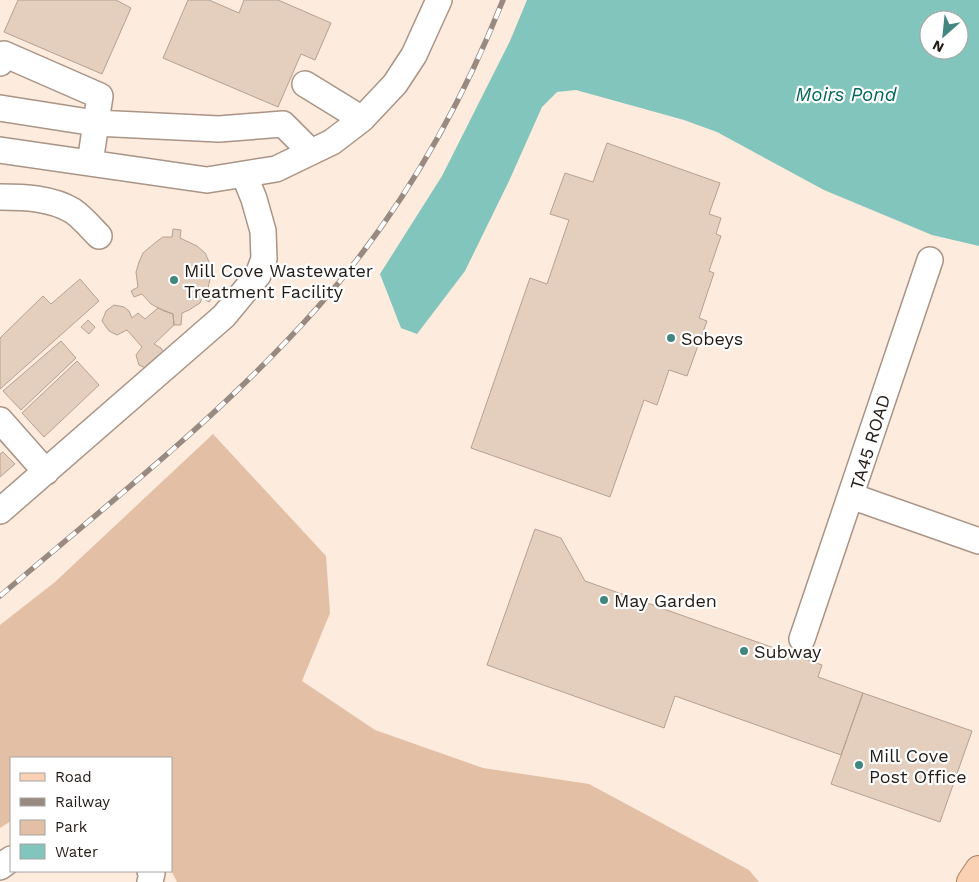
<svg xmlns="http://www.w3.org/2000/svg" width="979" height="882" viewBox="0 0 979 882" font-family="'Work Sans',sans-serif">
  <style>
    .green { fill: #e2bfa5 }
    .water { fill: #81c5bc; fill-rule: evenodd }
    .building { fill: #e4cebe; stroke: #b6a091 }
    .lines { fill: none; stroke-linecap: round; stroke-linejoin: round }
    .minor-casing { stroke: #a99485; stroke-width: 28 }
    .major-casing { stroke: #ad7e5b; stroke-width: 30 }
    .minor { stroke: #fff; stroke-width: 25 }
    .major { stroke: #fad2b3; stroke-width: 28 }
    .rail-casing { stroke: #988a81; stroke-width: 5.5 }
    .rail { stroke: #fff; stroke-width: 4; stroke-dasharray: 11; stroke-linecap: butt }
    .poi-dot { fill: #42877f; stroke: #fff; stroke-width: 2 }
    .labels { text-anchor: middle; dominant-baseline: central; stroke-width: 4.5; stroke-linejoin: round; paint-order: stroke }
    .poi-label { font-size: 18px; fill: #231b15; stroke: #fff; text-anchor: start }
    .street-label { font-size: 18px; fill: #231b15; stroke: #fff }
    .water-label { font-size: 19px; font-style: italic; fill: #00655c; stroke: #fff }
  </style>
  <rect width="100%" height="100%" fill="#fdebde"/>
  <path class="green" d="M213,434L326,556L330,613L302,681L375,730L483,768L589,784L749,870L759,882H177L171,870V758H11V821L0,828V625L55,582Z"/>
  <path class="water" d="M527,0H979V246L932,235L824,190L717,132L684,120L576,90L557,92L542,107L509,181L465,271L417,334L401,328L380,274L442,176L510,41ZM929,20H959V50H929Z"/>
  <path class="building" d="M18,0H116L131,8L102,74L4,32Z
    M188,0H209L239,13L244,0H278L331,23L315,60L301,54L278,107L163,58Z
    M607,143L720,183L709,214L721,218L716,234L721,236L709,271L714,273L699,318L707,321L687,376L669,370L657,405L644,400L610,497L471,448L530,278L547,284L569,220L550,214L565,173L593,182Z
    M173,229L181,230L180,238L197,246L205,253L210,264L211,275L207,292L213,296L209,302L202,298L200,303L189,310L182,313L181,325H174L173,314L164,311L151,304L142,294L134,297L131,291L138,287L136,272L139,262L143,253L156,242L163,237H172Z
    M80,279L99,301L0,389V338L43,296L51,304Z
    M114,305L124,307L129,311L132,318L138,313L145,319L158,308L173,314L174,325L154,344L161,348L165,356L150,370L139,365L136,355L142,347L127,330L117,335L109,331L102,321L106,311Z
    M88,320L95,327L89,334L81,327Z
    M61,341L76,358L21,410L3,391Z
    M77,361L99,385L44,437L22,413Z
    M3,452L15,464L0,477V454Z
    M535,529L561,538L585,581L822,665L818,677L863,693L841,755L675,696L664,728L487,665Z
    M863,693L972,731L940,822L831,784Z"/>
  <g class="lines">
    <defs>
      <path id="minor" d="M0,63L4,54L100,96L90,163
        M305,84L362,119
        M0,108L95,123L219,129L283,124L311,152
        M0,150L207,180L276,169L332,142L362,119L395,84L414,55L439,0
        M0,197C24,197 52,198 73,211C83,218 91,228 99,236
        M0,420L46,472
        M851,496L979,541
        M0,511L224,316L258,275L264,259L263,231L254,199L244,174
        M802,639L930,260
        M0,867L11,859
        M150,882L152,873L150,871"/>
      <path id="major" d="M971,882L979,870"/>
    </defs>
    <use href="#minor" class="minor-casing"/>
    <use href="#major" class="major-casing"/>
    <use href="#minor" class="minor"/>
    <use href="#major" class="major"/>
    <defs>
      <path id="rail" d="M0,596C109,503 222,415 317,308C397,218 459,111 503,0"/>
    </defs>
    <use href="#rail" class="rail-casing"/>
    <use href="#rail" class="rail"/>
  </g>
  <g class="poi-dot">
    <circle cx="174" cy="280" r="5"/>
    <circle cx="671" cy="338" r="5"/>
    <circle cx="604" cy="600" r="5"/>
    <circle cx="744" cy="651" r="5"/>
    <circle cx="859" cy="765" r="5"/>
  </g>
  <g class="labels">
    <g class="poi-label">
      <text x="184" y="270">Mill Cove Wastewater<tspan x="184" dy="21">Treatment Facility</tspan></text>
      <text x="681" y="338">Sobeys</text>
      <text x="614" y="600">May Garden</text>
      <text x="754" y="651">Subway</text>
      <text x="869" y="755">Mill Cove<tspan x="869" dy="21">Post Office</tspan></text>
    </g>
    <g class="street-label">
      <text transform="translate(870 442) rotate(-73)">TA45 ROAD</text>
    </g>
    <g class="water-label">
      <text x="846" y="94">Moirs Pond</text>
    </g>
  </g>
  <rect x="10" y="757" width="162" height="115" fill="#ffffff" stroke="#a7a4a1"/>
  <rect x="20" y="773" width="25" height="8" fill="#fad2b3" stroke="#a7a4a1"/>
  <text x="55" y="782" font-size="15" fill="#231b15">Road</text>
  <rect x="20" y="798" width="25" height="8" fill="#988a81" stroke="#a7a4a1"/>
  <text x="55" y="807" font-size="15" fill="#231b15">Railway</text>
  <rect x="20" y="820" width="25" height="15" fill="#e2bfa5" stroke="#a7a4a1"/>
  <text x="55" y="832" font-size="15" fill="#231b15">Park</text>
  <rect x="20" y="844" width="25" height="15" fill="#81c5bc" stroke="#a7a4a1"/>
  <text x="55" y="857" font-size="15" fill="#231b15">Water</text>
  <g transform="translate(944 35) rotate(207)"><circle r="24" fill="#ffffff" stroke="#a7a4a1"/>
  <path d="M0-4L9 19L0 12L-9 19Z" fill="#42877f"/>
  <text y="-8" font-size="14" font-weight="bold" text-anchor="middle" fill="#231b15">N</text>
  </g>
</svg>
